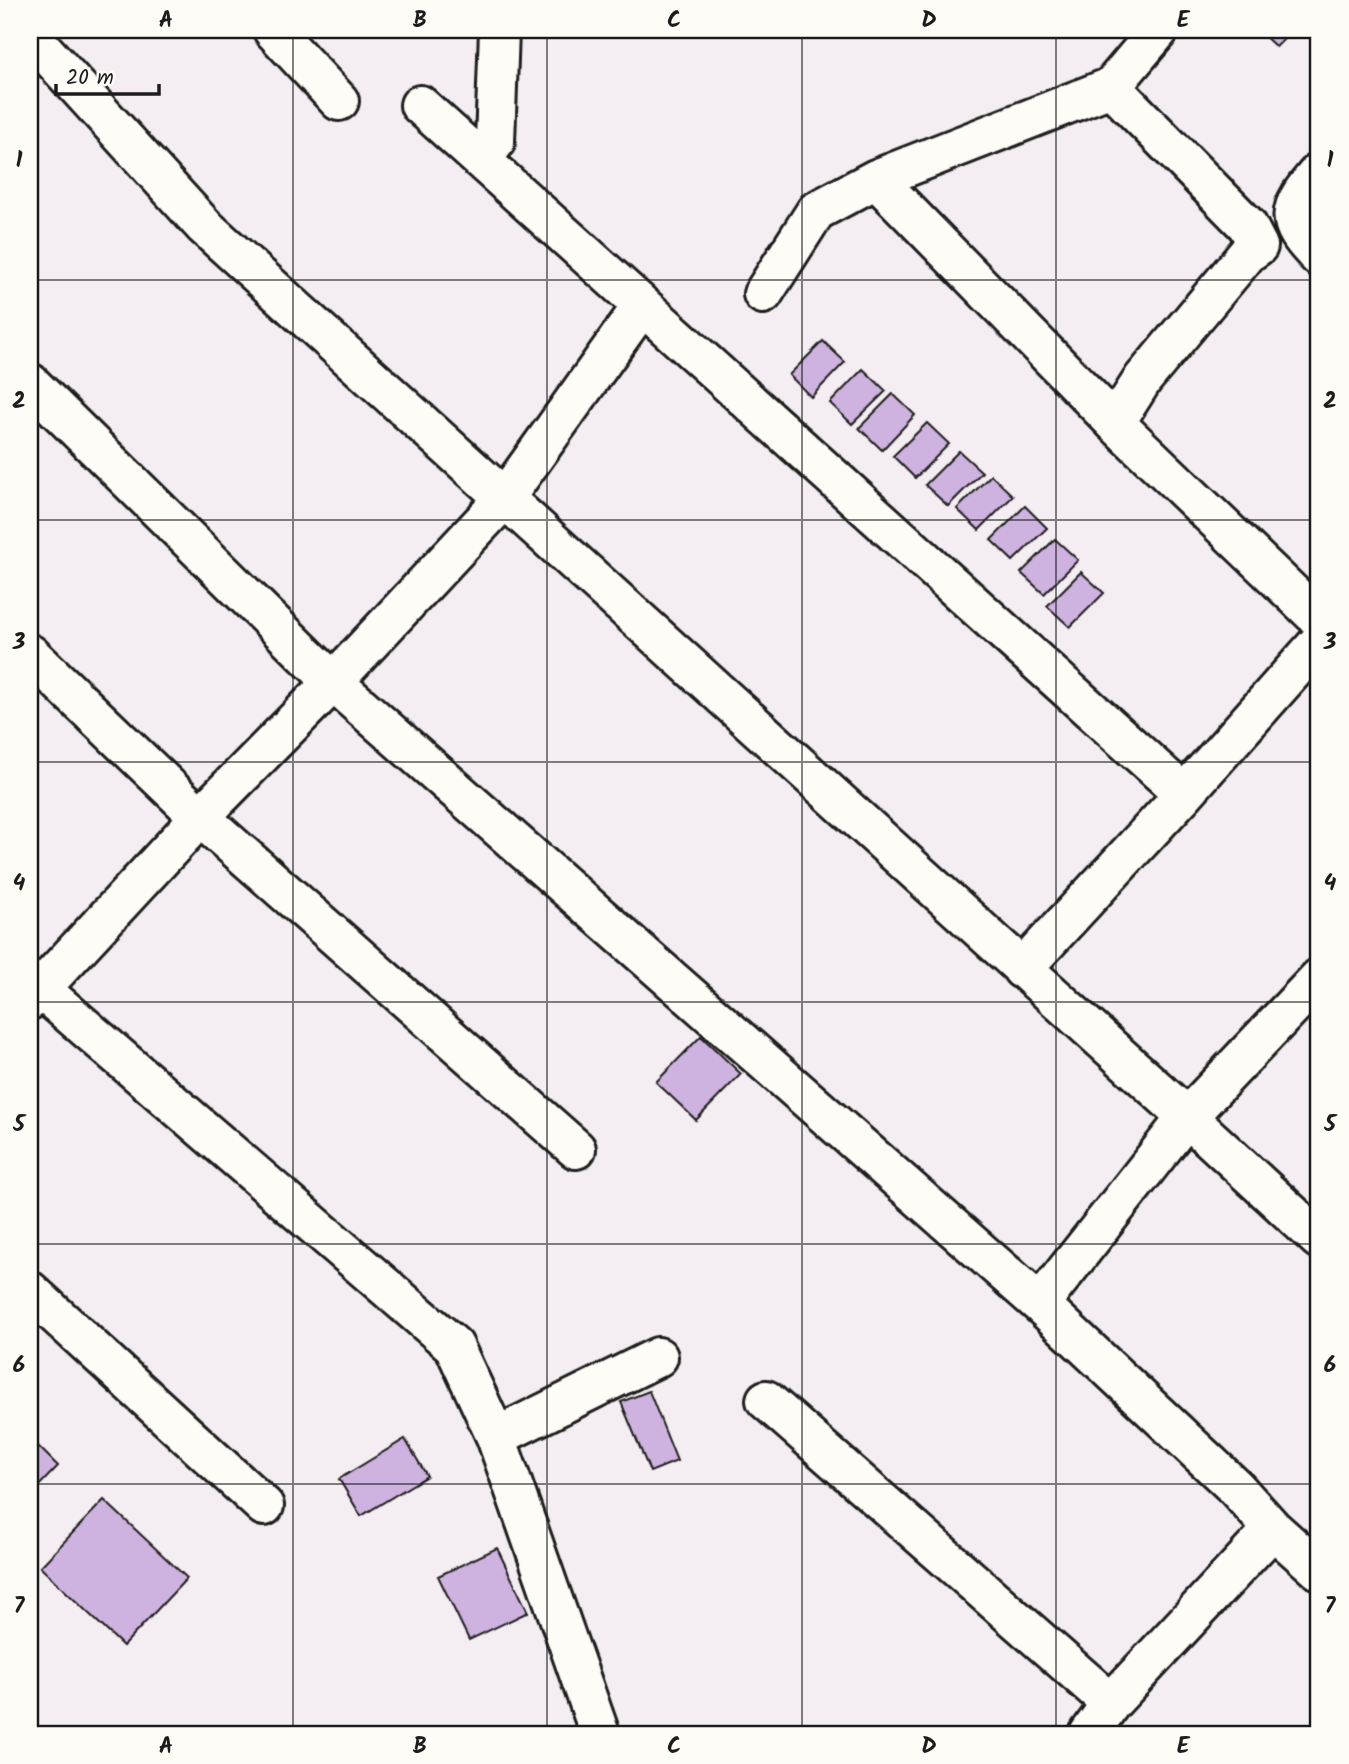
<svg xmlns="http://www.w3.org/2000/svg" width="1349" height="1764" viewBox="0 0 1349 1764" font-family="Kalam,sans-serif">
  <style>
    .building { fill: #ceb2df; stroke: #1c1c1c; stroke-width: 2 }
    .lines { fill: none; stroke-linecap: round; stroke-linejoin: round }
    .minor-casing { stroke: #1c1c1c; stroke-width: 44 }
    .minor { stroke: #fdfcf7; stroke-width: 38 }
    .grid { fill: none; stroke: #1c1c1c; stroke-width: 2; stroke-opacity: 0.55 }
    .neatline { fill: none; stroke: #1c1c1c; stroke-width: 2.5 }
    .grid-label { font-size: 23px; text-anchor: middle; font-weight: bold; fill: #1c1c1c }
  </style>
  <rect width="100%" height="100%" fill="#f4edf2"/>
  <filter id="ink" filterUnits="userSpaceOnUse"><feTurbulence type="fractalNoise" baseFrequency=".0143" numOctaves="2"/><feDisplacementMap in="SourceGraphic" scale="14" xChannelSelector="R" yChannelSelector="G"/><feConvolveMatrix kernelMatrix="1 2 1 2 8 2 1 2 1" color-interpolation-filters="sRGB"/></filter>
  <g filter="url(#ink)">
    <path class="building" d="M1258,30H1293L1276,47Z
      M823,341L845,362L811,397L789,375Z
      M863,369L886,391L852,424L830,403Z
      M893,394L915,415L882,450L859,428Z
      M927,423L949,444L915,478L893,456Z
      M959,451L982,472L948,506L925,485Z
      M991,475L1013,496L979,530L957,509Z
      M1025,506L1047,528L1013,561L991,540Z
      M1055,539L1078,560L1044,594L1021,573Z
      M1081,572L1104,593L1070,627L1047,606Z
      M701,1036L741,1074L696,1120L656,1082Z
      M649,1391L677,1461L650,1472L621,1402Z
      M30,1438L58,1466L30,1495Z
      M405,1439L427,1476L361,1516L339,1479Z
      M104,1500L187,1578L123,1646L40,1567Z
      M497,1548L528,1612L469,1640L438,1576Z"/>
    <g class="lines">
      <defs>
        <path id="minor" d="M273,30L339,101
          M30,35L204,226L1187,1117L1319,1239
          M1111,87L1247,225L1258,246L1248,253L1143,379L1115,423
          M420,105L1184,794
          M481,160L495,142L499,30
          M1319,172C1287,209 1283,221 1319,257
          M876,179L1115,423L1319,619
          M763,294L816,211L876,179L1111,87L1159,30
          M30,383L333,682L1040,1304
          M30,654L200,817L576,1149
          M1022,969L1184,794L1319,642
          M1319,978L1187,1117L1040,1304L1235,1487L1273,1529L1319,1570
          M30,980L454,1346L496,1437L600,1734
          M30,1000L200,817L333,682L504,499L642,306
          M30,1291L264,1506
          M766,1400L1111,1703L1273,1529
          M496,1437L658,1357
          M1089,1734L1111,1703"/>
      </defs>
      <use href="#minor" class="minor-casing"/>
      <use href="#minor" class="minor"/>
    </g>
  </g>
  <path class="grid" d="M293,30V1734M547,30V1734M802,30V1734M1056,30V1734M30,280H1319M30,520H1319M30,762H1319M30,1002H1319M30,1244H1319M30,1484H1319"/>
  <rect width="1349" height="1764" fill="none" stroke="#fdfcf7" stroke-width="77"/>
  <path d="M56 84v10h103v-10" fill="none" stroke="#1c1c1c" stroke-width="3.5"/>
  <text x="66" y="84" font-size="21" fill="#1c1c1c" stroke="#fdfcf7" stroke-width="5" paint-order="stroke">20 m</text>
  <rect x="38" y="38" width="1272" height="1688" class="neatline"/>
  <g class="grid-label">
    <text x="166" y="27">A</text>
    <text x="420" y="27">B</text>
    <text x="674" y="27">C</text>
    <text x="929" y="27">D</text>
    <text x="1183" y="27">E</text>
    <text x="19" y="167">1</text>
    <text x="1330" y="167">1</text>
    <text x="19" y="408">2</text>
    <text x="1330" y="408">2</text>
    <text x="19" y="649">3</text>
    <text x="1330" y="649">3</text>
    <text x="19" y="890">4</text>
    <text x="1330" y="890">4</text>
    <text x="19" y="1131">5</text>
    <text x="1330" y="1131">5</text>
    <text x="19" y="1372">6</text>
    <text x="1330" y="1372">6</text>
    <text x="19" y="1613">7</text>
    <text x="1330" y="1613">7</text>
    <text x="166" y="1753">A</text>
    <text x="420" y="1753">B</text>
    <text x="674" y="1753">C</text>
    <text x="929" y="1753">D</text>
    <text x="1183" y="1753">E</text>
  </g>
</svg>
